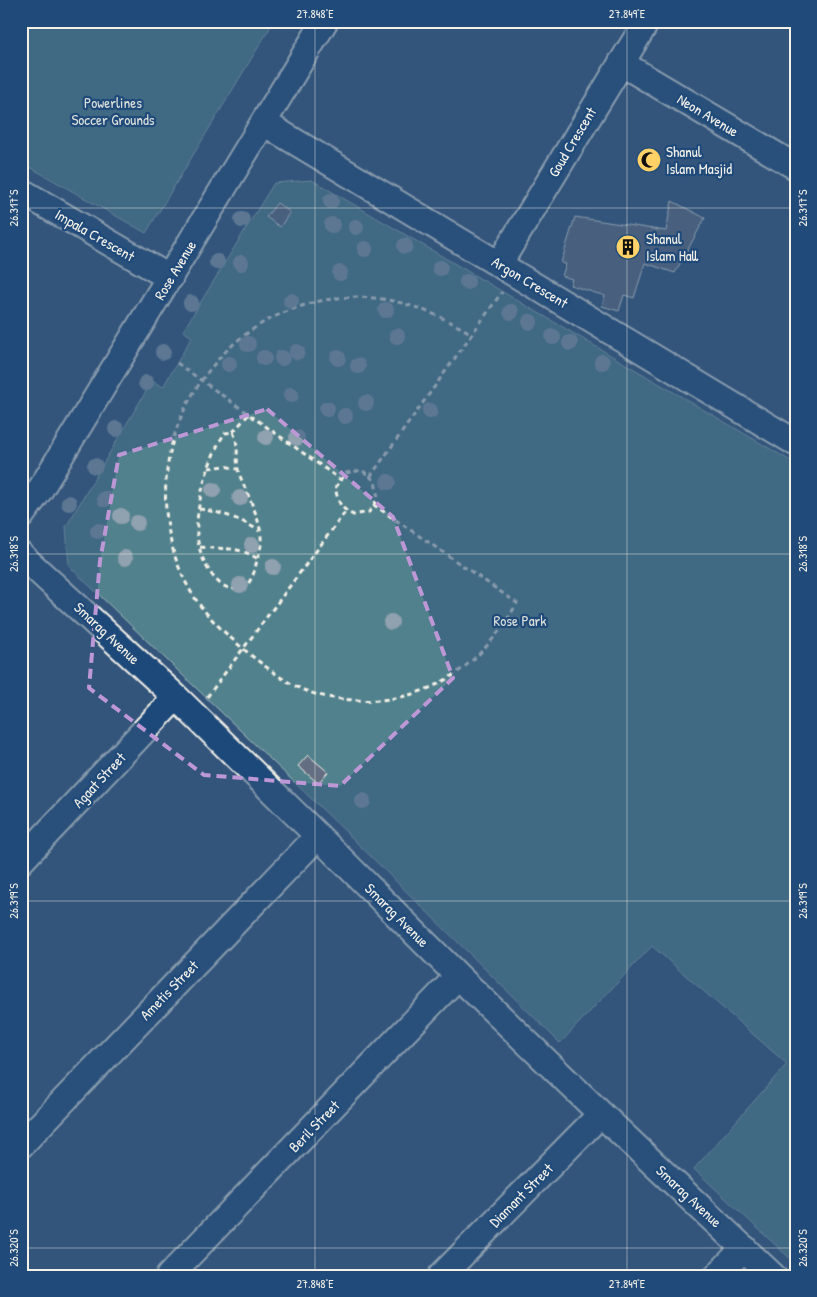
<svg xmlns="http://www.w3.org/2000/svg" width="817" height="1297" viewBox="0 0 817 1297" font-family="'Patrick Hand',sans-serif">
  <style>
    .green { fill: #51818c; stroke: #a2b9ba }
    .building { fill: #636e82; stroke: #f4f1e8 }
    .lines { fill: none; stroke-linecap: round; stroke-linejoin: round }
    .minor-casing { stroke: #f4f1e8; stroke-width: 29 }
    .path { stroke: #f4f1e8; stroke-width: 3; stroke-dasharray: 5 4; stroke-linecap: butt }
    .minor { stroke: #1f4a7a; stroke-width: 25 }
    .tree { fill: #90a1b0 }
    .marked { fill: none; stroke: #be98d6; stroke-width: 4; stroke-dasharray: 10 6; stroke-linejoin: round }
    .ticks { fill: none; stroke: #f4f1e8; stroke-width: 1; stroke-opacity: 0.45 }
    .labels { text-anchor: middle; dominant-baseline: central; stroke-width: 4.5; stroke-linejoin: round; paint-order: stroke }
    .park-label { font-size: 15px; fill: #dce0da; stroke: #1f4a7a }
    .street-label { font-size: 15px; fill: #f4f1e8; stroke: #1f4a7a }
    .poi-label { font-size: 15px; fill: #f4f1e8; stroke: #1f4a7a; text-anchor: start }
    .neatline { fill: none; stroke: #f4f1e8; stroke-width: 2 }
    .ticks-label { font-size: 12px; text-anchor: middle; fill: #f4f1e8 }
  </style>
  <rect width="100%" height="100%" fill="#33557c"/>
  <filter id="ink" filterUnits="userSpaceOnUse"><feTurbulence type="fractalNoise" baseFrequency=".02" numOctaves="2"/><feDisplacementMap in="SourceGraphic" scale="10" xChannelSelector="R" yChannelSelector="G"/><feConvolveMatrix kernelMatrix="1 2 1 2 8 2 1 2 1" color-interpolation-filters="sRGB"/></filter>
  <g filter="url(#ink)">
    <path class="green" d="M21,21H274L146,233L21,162Z
      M312,180L796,464V1264L694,1169L787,1064L652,946L560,1043L345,831L69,566L66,527L152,381L163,387L192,337L183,331L274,183Z"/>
    <path class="building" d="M672,201L705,218L675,273L645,263L634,298L624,295L619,311L602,306L605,296L570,285L572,279L562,276L566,264L561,263L575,217L666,231Z
      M277,203L290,212L280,227L266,217Z
      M308,755L328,772L318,783L298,766Z"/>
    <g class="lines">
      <defs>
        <path id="minor" d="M621,63L796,167
          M264,123L796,443
          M21,191L170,278
          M499,264L647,21
          M21,516L40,490L325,21
          M21,555L176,697L318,836L458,976L601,1114L773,1276
          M21,861L176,697
          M21,1145L318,836
          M169,1276L458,976
          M441,1276L601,1114
          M717,1276L744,1248"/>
      </defs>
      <use href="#minor" class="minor-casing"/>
      <path class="path" d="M177,363L341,480
        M233,432C241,448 234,461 240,476C248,497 263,522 261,545C260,551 258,558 256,564C255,571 251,583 244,587C238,590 228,589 222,585C207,574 199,553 197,535C195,507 209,455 225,433Z
        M233,432L249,414
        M209,468L225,466L237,469
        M370,477L502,292
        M374,505L378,498L375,481L362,470L346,473L335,488C339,503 339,507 353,515L369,512L374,505L517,603C482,666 428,705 354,700C337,699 320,697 304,690C285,682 269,669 253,657C234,641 214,624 199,604C157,546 155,461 190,399C208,367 234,338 268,320C341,283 403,293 472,334
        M199,509C221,512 241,519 259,531
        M200,547C223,550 237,545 258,559
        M207,697L346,511"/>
      <use href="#minor" class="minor"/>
    </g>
    <g class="tree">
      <circle cx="331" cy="201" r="8"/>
      <circle cx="242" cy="220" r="8"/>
      <circle cx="332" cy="225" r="8"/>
      <circle cx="356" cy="227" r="8"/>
      <circle cx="405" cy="246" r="8"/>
      <circle cx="365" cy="249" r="8"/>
      <circle cx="217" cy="262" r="8"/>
      <circle cx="241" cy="263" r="8"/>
      <circle cx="440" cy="268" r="8"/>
      <circle cx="340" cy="273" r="8"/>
      <circle cx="467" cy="282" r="8"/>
      <circle cx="291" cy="301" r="8"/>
      <circle cx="191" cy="303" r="8"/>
      <circle cx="386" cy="310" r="8"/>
      <circle cx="511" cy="312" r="8"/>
      <circle cx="530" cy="322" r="8"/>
      <circle cx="397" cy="336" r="8"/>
      <circle cx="553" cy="337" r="8"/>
      <circle cx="570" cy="343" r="8"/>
      <circle cx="248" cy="344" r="8"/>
      <circle cx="163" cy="352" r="8"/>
      <circle cx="297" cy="352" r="8"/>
      <circle cx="264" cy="358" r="8"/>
      <circle cx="282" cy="358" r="8"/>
      <circle cx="338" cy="358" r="8"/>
      <circle cx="602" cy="362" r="8"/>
      <circle cx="229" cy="364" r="8"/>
      <circle cx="358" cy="366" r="8"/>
      <circle cx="146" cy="383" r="8"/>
      <circle cx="291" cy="395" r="8"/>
      <circle cx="366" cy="403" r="8"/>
      <circle cx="327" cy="409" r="8"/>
      <circle cx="430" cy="411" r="8"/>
      <circle cx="345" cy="416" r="8"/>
      <circle cx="116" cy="429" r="8"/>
      <circle cx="266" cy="437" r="8"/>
      <circle cx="297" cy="438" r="8"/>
      <circle cx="95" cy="466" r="8"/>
      <circle cx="388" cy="482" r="8"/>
      <circle cx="213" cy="490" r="8"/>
      <circle cx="240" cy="498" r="8"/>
      <circle cx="105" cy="499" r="8"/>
      <circle cx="69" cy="503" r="8"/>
      <circle cx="121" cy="516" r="8"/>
      <circle cx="137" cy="523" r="8"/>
      <circle cx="98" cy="531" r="8"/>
      <circle cx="252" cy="545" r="8"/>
      <circle cx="125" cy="558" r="8"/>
      <circle cx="273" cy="567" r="8"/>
      <circle cx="240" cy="585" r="8"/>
      <circle cx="391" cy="622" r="8"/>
      <circle cx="363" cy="801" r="8"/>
    </g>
  </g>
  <path d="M0 0H817V1297H0ZM267,409L393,517L453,678L340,786L204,775L89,688L100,561L119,455Z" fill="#33557c" fill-opacity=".55" fill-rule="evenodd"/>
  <path class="marked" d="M267,409L393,517L453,678L340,786L204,775L89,688L100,561L119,455Z"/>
  <path class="ticks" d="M315,21V1276M627,21V1276M21,208H796M21,554H796M21,901H796M21,1248H796"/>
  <defs>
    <symbol id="mosque-disc" viewBox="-11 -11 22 22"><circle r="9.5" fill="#ffd166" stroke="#1f4a7a"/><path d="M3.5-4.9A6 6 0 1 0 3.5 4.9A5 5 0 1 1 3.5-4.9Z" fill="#111"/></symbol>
    <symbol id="building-disc" viewBox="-11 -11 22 22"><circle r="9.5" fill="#ffd166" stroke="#1f4a7a"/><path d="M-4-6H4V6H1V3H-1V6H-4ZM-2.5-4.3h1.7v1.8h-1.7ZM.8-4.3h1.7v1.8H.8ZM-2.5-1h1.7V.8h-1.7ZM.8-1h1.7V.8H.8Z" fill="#111"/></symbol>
  </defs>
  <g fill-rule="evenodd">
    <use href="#mosque-disc" x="635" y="146" width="28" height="28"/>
    <use href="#building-disc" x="614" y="233" width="28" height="28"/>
  </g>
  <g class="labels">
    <g class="park-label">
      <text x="113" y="102">Powerlines<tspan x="113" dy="17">Soccer Grounds</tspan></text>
      <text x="520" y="620">Rose Park</text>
    </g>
    <g class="street-label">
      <text transform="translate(708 115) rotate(31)">Neon Avenue</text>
      <text transform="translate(572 142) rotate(-59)">Goud Crescent</text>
      <text transform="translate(95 235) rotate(30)">Impala Crescent</text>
      <text transform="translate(175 270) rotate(-59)">Rose Avenue</text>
      <text transform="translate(530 282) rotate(31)">Argon Crescent</text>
      <text transform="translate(107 633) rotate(43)">Smarag Avenue</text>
      <text transform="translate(99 780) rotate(-47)">Agaat Street</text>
      <text transform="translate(397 915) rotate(45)">Smarag Avenue</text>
      <text transform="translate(169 990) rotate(-46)">Ametis Street</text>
      <text transform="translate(314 1126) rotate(-46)">Beril Street</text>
      <text transform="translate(521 1195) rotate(-45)">Diamant Street</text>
      <text transform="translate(689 1196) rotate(43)">Smarag Avenue</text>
    </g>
    <g class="poi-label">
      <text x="666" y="151">Shanul<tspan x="666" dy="17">Islam Masjid</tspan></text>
      <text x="646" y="238">Shanul<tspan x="646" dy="17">Islam Hall</tspan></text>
    </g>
  </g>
  <rect width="817" height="1297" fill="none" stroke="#1f4a7a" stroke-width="55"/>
  <rect x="28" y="28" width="762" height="1242" class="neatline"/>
  <g class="ticks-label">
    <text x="315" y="18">27.848°E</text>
    <text x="627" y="18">27.849°E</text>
    <text transform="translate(14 208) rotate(-90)" y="4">26.317°S</text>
    <text transform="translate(803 208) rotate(-90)" y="4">26.317°S</text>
    <text transform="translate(14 554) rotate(-90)" y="4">26.318°S</text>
    <text transform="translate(803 554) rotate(-90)" y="4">26.318°S</text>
    <text transform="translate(14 901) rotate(-90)" y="4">26.319°S</text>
    <text transform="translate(803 901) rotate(-90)" y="4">26.319°S</text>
    <text transform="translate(14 1248) rotate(-90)" y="4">26.320°S</text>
    <text transform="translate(803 1248) rotate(-90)" y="4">26.320°S</text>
    <text x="315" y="1288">27.848°E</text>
    <text x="627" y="1288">27.849°E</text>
  </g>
</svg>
